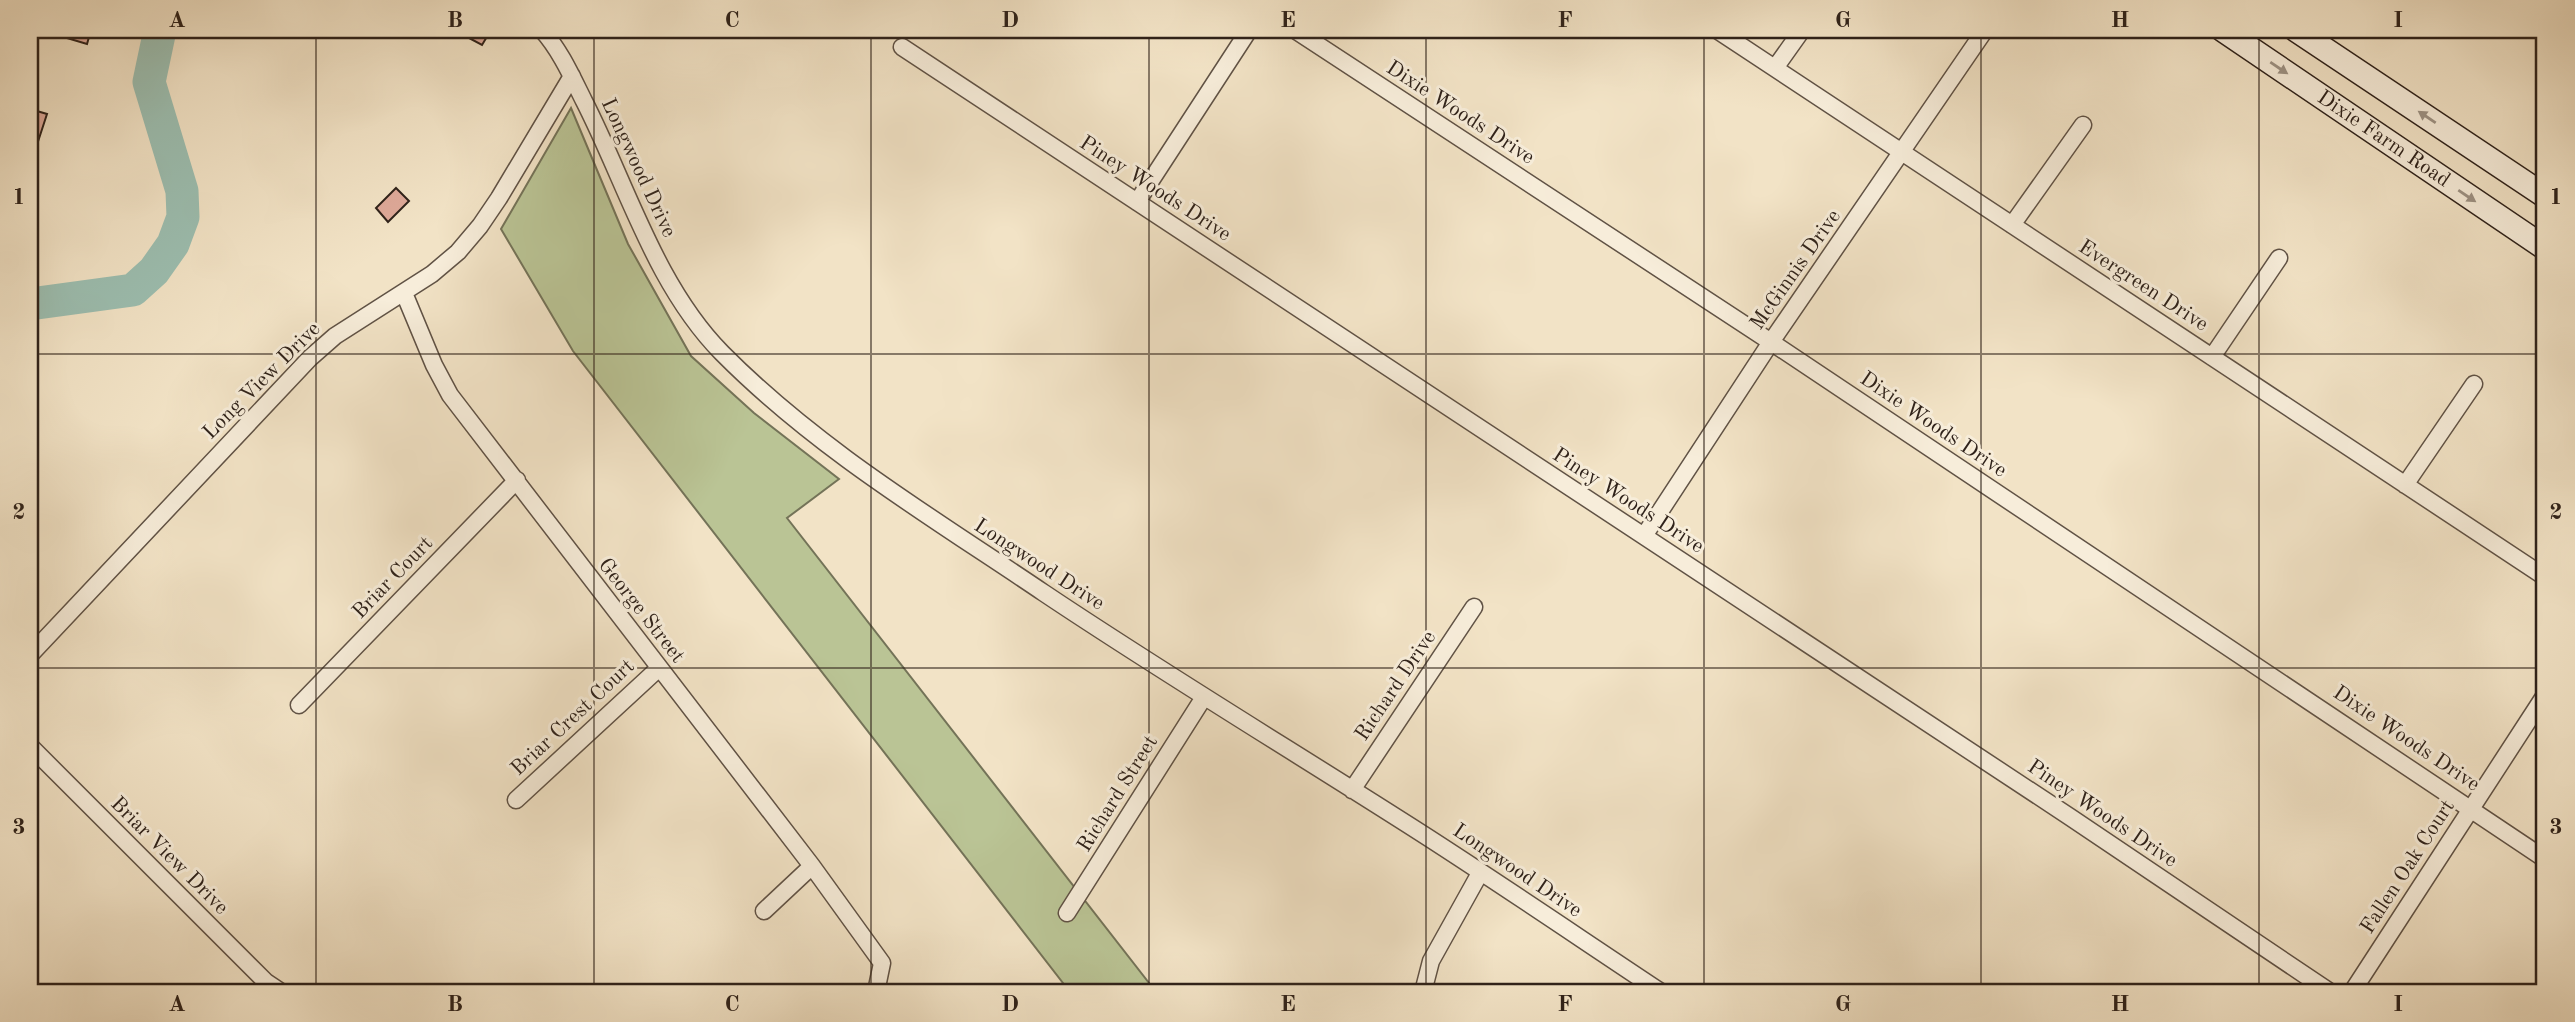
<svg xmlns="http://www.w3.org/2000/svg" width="2575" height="1022" viewBox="0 0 2575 1022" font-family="'Old Standard TT',serif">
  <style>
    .green { fill: #bac495; stroke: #747358; stroke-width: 2 }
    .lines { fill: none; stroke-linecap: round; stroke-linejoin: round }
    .river { stroke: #9cbeb0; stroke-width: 33 }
    .building { fill: #dea999; stroke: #2f221a; stroke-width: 2 }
    .street-casing { stroke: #605245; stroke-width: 19 }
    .secondary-casing { stroke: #2f221a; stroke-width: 26 }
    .street { stroke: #f7edda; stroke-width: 16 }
    .secondary { stroke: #f7edda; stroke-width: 23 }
    .oneway { fill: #9d9284 }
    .grid { fill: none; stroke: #2f221a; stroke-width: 2; stroke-opacity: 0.55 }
    .labels { text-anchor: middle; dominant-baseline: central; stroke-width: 6; stroke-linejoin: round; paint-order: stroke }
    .street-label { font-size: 21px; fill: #2f221a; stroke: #f7edda }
    .neatline { fill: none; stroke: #2f221a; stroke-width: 2.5 }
    .grid-label { font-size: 23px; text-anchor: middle; font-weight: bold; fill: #2f221a }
  </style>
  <rect width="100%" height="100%" fill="#f2e3c6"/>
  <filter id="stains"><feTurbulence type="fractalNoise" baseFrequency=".00286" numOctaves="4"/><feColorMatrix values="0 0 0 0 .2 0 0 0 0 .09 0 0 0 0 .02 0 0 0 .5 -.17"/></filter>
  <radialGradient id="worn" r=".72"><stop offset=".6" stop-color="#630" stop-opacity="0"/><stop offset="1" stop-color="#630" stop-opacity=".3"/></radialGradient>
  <path class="green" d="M571,108L628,244L691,356L754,413L839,479L787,518L1156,992H1070L573,351L501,229Z"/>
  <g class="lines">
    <path class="river" d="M30,304L133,290L154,271L173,244L183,217L182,191L149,82L160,30"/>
  </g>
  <path class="building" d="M40,30H91L87,44Z
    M454,30H491L482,45Z
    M30,109L47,114L31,163H30Z
    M396,188L409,201L388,222L376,208Z"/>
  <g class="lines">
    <defs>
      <path id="street" d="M542,30C560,50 572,77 584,101C627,185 655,285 722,353C817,449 933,518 1044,593C1168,676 1296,753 1421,833C1502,885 1581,939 1661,992
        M1295,30L1771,342L2545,859
        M1717,30L2545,577
        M902,47L2070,817L2330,992
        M1775,68L1802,30
        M1137,202L1249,30
        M2012,225L2083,125
        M404,293L434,365L450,395L812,866L882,963L876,992
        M2212,357L2279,258
        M2405,485L2474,384
        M1644,536L1771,342L1985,30
        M30,655L310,358L335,336L432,274L458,252L480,226L499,198L572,76
        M299,705L517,480
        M30,746L266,982L281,992
        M1352,790L1474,607
        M516,800L659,668
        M764,911L812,866
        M1067,913L1204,697
        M1423,992L1431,961L1480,873
        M2352,992L2545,695"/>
      <g id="secondary">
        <path id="s1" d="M2223,30L2545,248"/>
        <path d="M2296,30L2545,196"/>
      </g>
    </defs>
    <use href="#street" class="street-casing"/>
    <use href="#secondary" class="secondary-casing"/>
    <use href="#street" class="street"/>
    <use href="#secondary" class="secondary"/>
  </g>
  <defs><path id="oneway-solid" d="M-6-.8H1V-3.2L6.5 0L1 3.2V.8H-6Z" transform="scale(1.75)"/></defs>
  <g class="oneway">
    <use href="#oneway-solid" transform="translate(2279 68) rotate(34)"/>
    <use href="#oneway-solid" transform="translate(2427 117) rotate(-146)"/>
    <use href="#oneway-solid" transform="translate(2467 196) rotate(34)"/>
  </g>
  <path class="grid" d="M316,30V992M594,30V992M871,30V992M1149,30V992M1426,30V992M1704,30V992M1981,30V992M2259,30V992M30,354H2545M30,668H2545"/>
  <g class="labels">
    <g class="street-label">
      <text transform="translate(1460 113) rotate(33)">Dixie Woods Drive</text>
      <text stroke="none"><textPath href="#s1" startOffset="194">Dixie Farm Road</textPath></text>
      <text transform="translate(638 168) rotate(65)">Longwood Drive</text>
      <text transform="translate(1155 189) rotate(33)">Piney Woods Drive</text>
      <text transform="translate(1796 270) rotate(-55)">McGinnis Drive</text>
      <text transform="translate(2143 286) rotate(33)">Evergreen Drive</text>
      <text transform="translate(262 381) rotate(-45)">Long View Drive</text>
      <text transform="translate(1933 425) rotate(34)">Dixie Woods Drive</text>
      <text transform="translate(1628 501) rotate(33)">Piney Woods Drive</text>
      <text transform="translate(1039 565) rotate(33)">Longwood Drive</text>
      <text transform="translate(393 578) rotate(-46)">Briar Court</text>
      <text transform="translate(641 611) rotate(52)">George Street</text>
      <text transform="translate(1396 686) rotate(-56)">Richard Drive</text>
      <text transform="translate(573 718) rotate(-43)">Briar Crest Court</text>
      <text transform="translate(2406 739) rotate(34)">Dixie Woods Drive</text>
      <text transform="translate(1118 794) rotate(-58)">Richard Street</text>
      <text transform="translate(2102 814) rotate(34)">Piney Woods Drive</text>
      <text transform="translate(169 856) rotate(45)">Briar View Drive</text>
      <text transform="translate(2408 867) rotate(-57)">Fallen Oak Court</text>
      <text transform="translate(1517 871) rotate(34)">Longwood Drive</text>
    </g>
  </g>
  <rect width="2575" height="1022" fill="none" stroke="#f2e3c6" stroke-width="77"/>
  <rect x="38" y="38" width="2498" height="946" class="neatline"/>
  <g class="grid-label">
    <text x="177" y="27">A</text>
    <text x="455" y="27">B</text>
    <text x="732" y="27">C</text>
    <text x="1010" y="27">D</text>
    <text x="1288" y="27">E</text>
    <text x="1565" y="27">F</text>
    <text x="1843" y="27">G</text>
    <text x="2120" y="27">H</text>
    <text x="2398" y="27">I</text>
    <text x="19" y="204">1</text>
    <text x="2556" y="204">1</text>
    <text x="19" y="519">2</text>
    <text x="2556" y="519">2</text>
    <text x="19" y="834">3</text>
    <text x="2556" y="834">3</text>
    <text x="177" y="1011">A</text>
    <text x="455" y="1011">B</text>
    <text x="732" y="1011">C</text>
    <text x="1010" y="1011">D</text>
    <text x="1288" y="1011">E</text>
    <text x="1565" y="1011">F</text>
    <text x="1843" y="1011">G</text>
    <text x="2120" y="1011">H</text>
    <text x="2398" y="1011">I</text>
  </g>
  <rect width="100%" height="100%" filter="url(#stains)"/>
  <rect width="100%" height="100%" fill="url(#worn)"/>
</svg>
